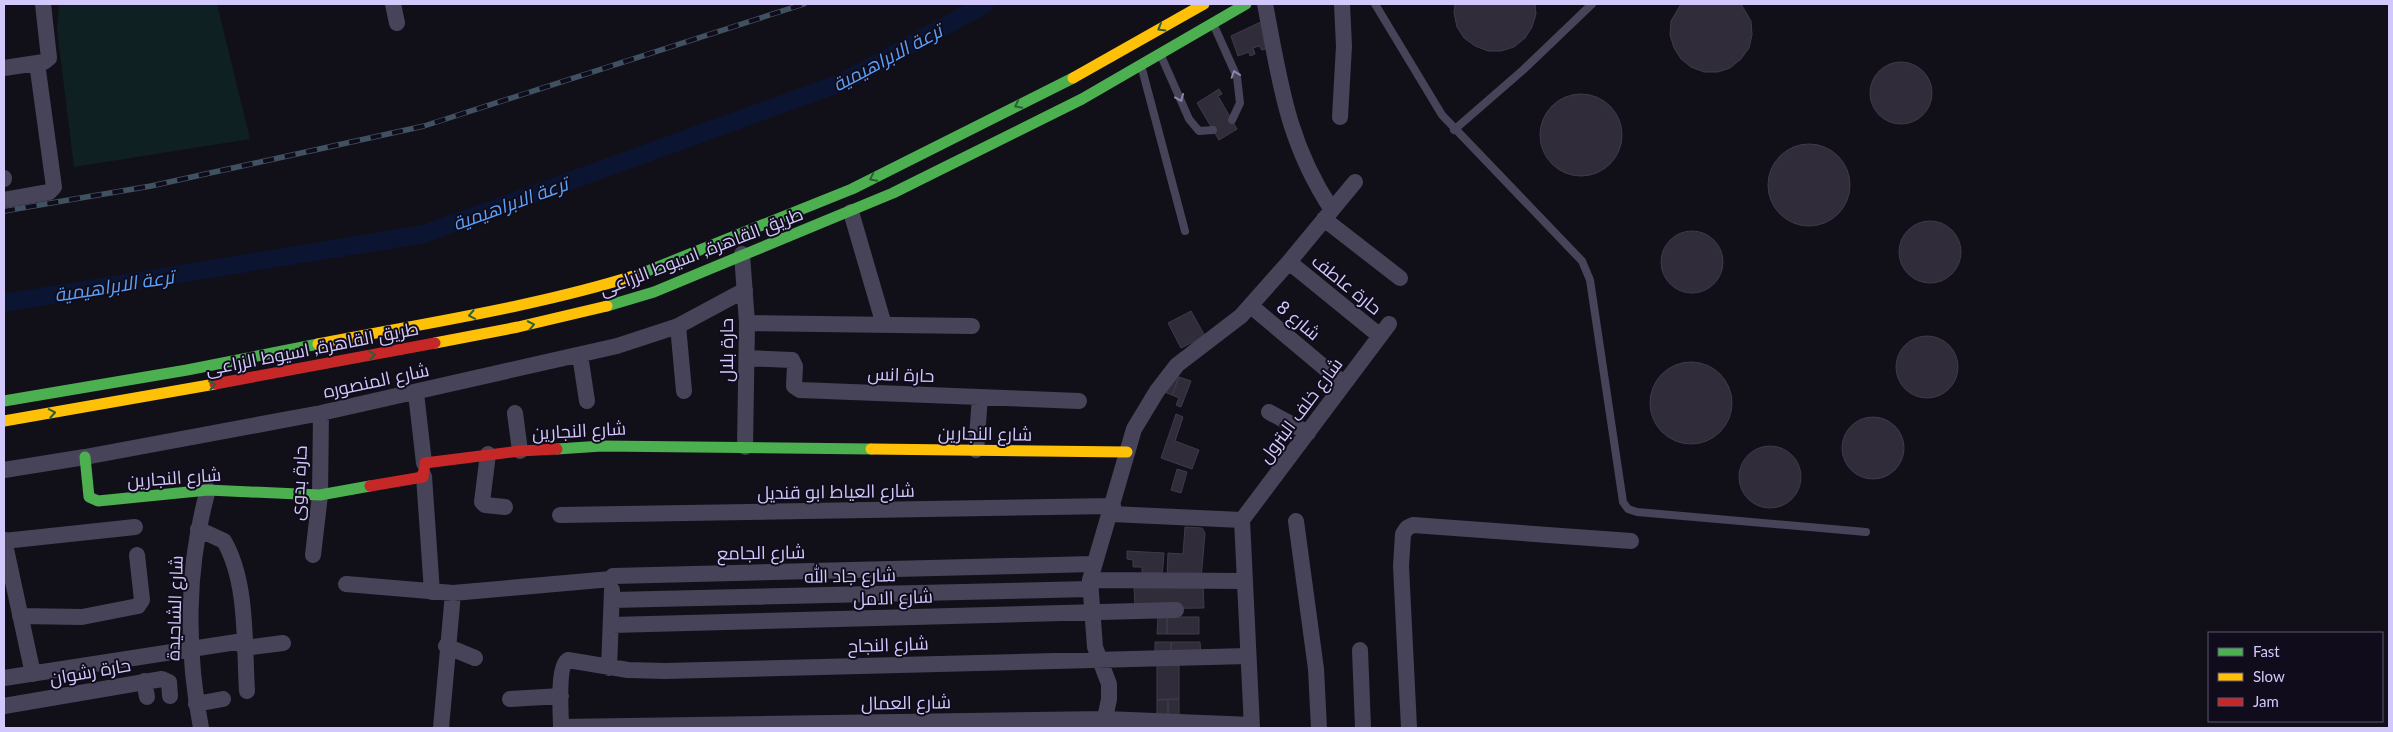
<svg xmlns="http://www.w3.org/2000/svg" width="2393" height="732" viewBox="0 0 2393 732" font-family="Lato,Cairo,sans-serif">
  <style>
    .green { fill: #0f2022 }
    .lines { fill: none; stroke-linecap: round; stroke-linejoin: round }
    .canal { stroke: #0b1532; stroke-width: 18 }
    .building { fill: #302c3a; stroke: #3e3a4c }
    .lane { stroke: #474459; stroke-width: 8 }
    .street { stroke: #474459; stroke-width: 16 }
    .fast { stroke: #4caf50; stroke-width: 11 }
    .slow { stroke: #ffc107; stroke-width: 11 }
    .jam { stroke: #c62828; stroke-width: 11 }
    .rail-casing { stroke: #405161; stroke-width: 5.5 }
    .rail { stroke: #100c1b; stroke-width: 4; stroke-dasharray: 11; stroke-linecap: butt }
    .oneway { stroke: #2e5e36 }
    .oneway2 { stroke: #8d86aa }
    .labels { text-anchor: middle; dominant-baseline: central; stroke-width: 4; stroke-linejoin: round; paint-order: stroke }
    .street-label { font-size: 18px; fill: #d3c8fc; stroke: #100c1b }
    .water-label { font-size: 19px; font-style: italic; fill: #5ba1f7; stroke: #100c1b }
  </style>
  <rect width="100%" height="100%" fill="#111018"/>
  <path class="green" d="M59,4H217L250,139L74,167L57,29Z"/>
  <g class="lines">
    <path class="canal" d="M4,303L424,234L843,82L985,4"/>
  </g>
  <path class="building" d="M1455,4H1535L1536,14L1532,27L1525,38L1514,47L1501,51H1488L1475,46L1464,38L1457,27L1454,13Z
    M1681,4H1741L1751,21L1752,35L1749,48L1741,59L1730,68L1718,72H1704L1691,67L1681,59L1674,48L1670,35L1671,21Z
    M1267,19L1272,47L1262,50L1259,46L1253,48L1255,54L1250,56L1249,52L1238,56L1231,36Z
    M1870 93a31 31 0 1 1 62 0a31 31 0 1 1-62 0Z
    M1219,89L1222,94L1218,96L1237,129L1219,140L1197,103Z
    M1540 135a41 41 0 1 1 82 0a41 41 0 1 1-82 0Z
    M1768 185a41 41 0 1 1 82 0a41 41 0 1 1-82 0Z
    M1899 252a31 31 0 1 1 62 0a31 31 0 1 1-62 0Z
    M1661 262a31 31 0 1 1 62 0a31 31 0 1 1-62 0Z
    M1191,311L1205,336L1181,348L1168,323Z
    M1896 367a31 31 0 1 1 62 0a31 31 0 1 1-62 0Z
    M1650 403a41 41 0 1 1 82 0a41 41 0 1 1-82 0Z
    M1171,374L1179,377L1172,395L1162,391Z
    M1179,377L1191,381L1181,407L1176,405L1179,398L1172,395Z
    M1176,414L1183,417L1175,441L1199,450L1192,469L1161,458Z
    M1842 448a31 31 0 1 1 62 0a31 31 0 1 1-62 0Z
    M1739 477a31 31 0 1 1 62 0a31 31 0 1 1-62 0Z
    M1177,469L1187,472L1181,493L1171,490Z
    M1185,527L1202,528L1205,533L1201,579L1167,578L1168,553L1183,554Z
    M1127,551L1164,553L1162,577L1142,576V567H1133V560L1127,559Z
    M1203,585L1204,608L1135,609L1134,586Z
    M1158,617H1167V634H1157Z
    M1167,617H1199V634H1167Z
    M1155,642H1171V655H1155Z
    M1171,642H1200L1201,655H1171Z
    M1157,663H1179V699L1157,700Z
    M1168,699V720H1157V700Z
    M1168,699H1179V720H1168Z"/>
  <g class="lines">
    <path class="lane" d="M1375,4L1442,115L1582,261L1590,280L1623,502L1628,509L1637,512L1866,532
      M1215,28L1237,77L1240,103L1232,120
      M1162,58L1189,119L1199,131L1213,130
      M1142,69L1185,231
      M1454,130L1523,70L1592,4"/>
    <path class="street" d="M393,4L397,23
      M1265,4C1280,82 1287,142 1332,210
      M4,68L44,62L49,58L43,4
      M1340,117L1344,46L1342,4
      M4,178V179
      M4,200L49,192L54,187L37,63
      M851,212L884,325
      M1324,219L1400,278
      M742,254L747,323L745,447
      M1289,262L1380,336
      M1251,306L1344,384
      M747,323L972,326
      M678,326L684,391
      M580,355L587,401
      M747,358L792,360L795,366L794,386L800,390L1079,401
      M416,393L424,463
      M1269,412L1308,433
      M515,413L520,451
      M976,450L980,397
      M488,454L482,502L485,505L505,507
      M4,470L85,457L321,413L617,346L678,326L745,290
      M424,476L432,592
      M1111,514L1242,520
      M560,515L1113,506
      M1242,520L1389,324
      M1242,520L1252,728
      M1296,521L1316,669L1319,728
      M198,529L224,541C248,582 244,645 247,691
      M4,540L33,674
      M4,541L135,527
      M313,555L320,495L321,413
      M1090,580L1245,581
      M346,584L453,593L611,579L613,576L1093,564
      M612,600L1090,589
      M20,616L82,617L138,606L142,600L137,555
      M611,625L1176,610
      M446,646L475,658
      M244,648L283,643
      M1360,650L1363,728
      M609,668L612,590
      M4,678L243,641
      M144,681L147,697
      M510,699L561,696
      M196,704L223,699
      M4,706L162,679L169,682L170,696
      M561,727L1105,719L1252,725
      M201,728C186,650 186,567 208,490
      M441,728L453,593
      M561,728C561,715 557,666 568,660L628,670L665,671L1248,656
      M1103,728L1109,699V684L1095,647L1090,580L1134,429L1157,391L1177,365L1241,316L1289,262L1355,182
      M1409,728L1401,566L1403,534L1407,528L1413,525L1631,541"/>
    <path class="fast" d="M640,274L852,189L1073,78
      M607,306L654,292L893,193L1082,99L1246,4
      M4,401L187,370L318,344
      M557,449L602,446L871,449
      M85,457L89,497L98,501L208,490L320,495L370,486"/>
    <path class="slow" d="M1073,78L1204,4
      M435,343L518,327L607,306
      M318,344C425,323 535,307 640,274
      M4,421L215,384
      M871,449L1127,452"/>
    <path class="jam" d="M215,384L435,343
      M370,486L423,477L425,463L520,451L557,449"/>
    <defs>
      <path id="rail" d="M4,211L151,186L424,126L804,4"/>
    </defs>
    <use href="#rail" class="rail-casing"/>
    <use href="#rail" class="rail"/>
  </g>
  <defs><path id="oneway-chevron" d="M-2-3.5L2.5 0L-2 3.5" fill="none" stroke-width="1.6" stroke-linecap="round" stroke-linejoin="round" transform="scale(1.25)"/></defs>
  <g class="oneway">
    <use href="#oneway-chevron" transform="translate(1161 28) rotate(150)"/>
    <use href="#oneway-chevron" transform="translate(1018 105) rotate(153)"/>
    <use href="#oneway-chevron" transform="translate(873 178) rotate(153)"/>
    <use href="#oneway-chevron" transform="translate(472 315) rotate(169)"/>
    <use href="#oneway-chevron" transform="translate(531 325) rotate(-12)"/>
    <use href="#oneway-chevron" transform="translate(372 355) rotate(-11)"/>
    <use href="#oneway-chevron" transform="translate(212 385) rotate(-11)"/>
    <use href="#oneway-chevron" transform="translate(52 413) rotate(-10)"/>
  </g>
  <g class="oneway2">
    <use href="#oneway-chevron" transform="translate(1235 74) rotate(-109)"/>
    <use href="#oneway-chevron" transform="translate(1180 98) rotate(67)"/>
  </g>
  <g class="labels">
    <g class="street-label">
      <text transform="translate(701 251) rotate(-21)">طريق القاهرة, اسيوط الزراعى</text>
      <text transform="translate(1347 284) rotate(39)">حارة عاطف</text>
      <text transform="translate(1299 320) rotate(40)">شارع 8</text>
      <text transform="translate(312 348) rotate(-11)">طريق القاهرة, اسيوط الزراعى</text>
      <text transform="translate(726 350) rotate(-90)">حارة بلال</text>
      <text transform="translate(901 374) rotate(2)">حارة انس</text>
      <text transform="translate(376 380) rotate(-12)">شارع المنصوره</text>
      <text transform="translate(1300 410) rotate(-53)">شارع خلف البترول</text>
      <text transform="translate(579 430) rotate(-3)">شارع النجارين</text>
      <text transform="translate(985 433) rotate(1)">شارع النجارين</text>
      <text transform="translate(174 477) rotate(-4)">شارع النجارين</text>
      <text transform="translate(298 483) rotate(-87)">حارة بدوى</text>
      <text transform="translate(836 491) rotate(-1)">شارع العياط ابو قنديل</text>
      <text transform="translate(761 552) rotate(-1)">شارع الجامع</text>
      <text transform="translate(850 575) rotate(-1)">شارع جاد الله</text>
      <text transform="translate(893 597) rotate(-2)">شارع الامل</text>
      <text transform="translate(174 608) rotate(-88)">شارع الشاحيدة</text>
      <text transform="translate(888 644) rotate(-2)">شارع النجاح</text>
      <text transform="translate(90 671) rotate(-10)">حارة رشوان</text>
      <text transform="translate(906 702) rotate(-1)">شارع العمال</text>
    </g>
    <g class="water-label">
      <text transform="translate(887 57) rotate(-28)">ترعة الابراهيمية</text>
      <text transform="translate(510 203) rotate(-20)">ترعة الابراهيمية</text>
      <text transform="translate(114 285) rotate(-9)">ترعة الابراهيمية</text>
    </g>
  </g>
  <rect width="2393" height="732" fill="none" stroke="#d3c8fc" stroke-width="10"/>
  <rect x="2208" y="632" width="175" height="90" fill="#100c1b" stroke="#5e5775"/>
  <rect x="2218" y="648" width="25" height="8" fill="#4caf50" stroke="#5e5775"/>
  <text x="2253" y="657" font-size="15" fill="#d3c8fc">Fast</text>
  <rect x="2218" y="673" width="25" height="8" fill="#ffc107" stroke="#5e5775"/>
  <text x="2253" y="682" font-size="15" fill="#d3c8fc">Slow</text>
  <rect x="2218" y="698" width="25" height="8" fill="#c62828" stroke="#5e5775"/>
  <text x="2253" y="707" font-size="15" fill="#d3c8fc">Jam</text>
</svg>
